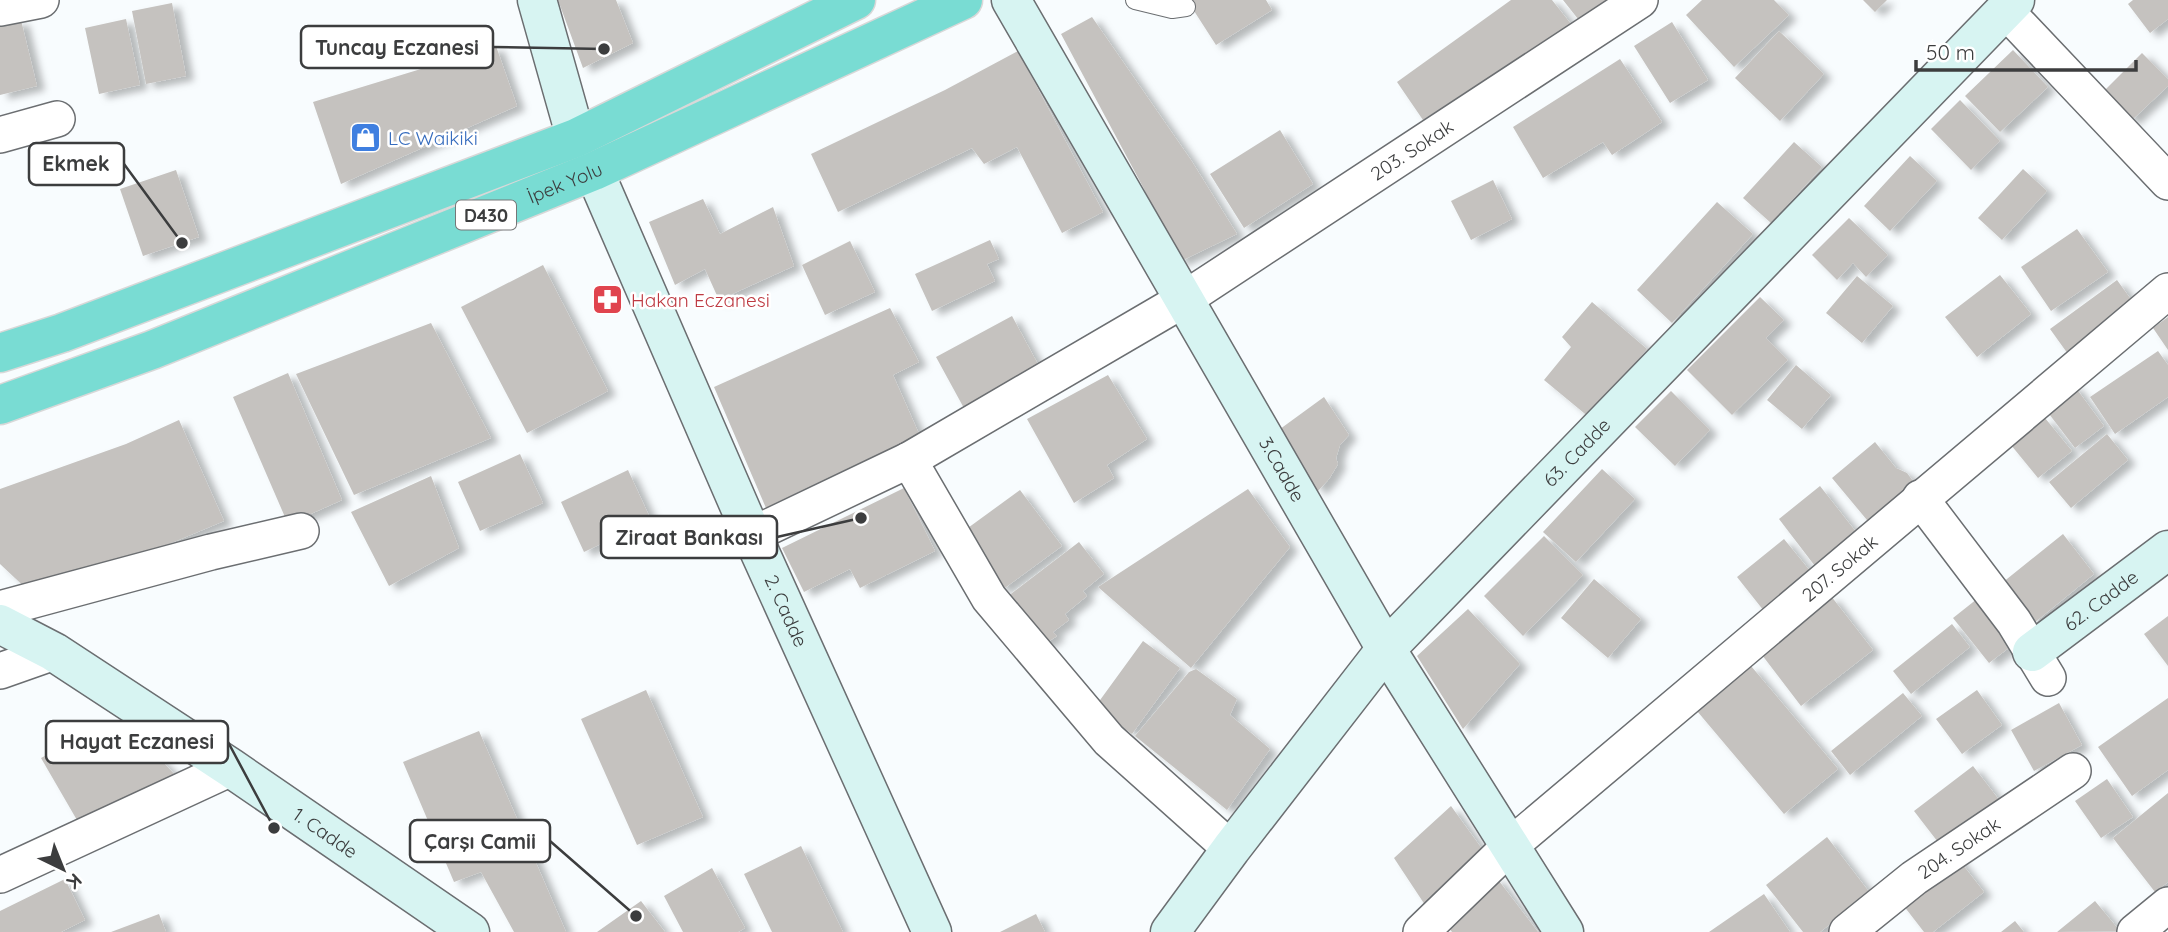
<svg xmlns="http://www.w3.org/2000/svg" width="2168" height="932" viewBox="0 0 2168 932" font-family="Quicksand,sans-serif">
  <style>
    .building { fill: #c5c2bf; filter: url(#shadow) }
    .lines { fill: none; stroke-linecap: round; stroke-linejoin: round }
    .lane-casing { stroke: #6b6e71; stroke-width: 20 }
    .street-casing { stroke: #6b6e71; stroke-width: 38 }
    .secondary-casing { stroke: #6b6e71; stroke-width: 41 }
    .highway-casing { stroke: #d8d8d8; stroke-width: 41 }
    .lane { stroke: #fff; stroke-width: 18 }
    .street { stroke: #fff; stroke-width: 35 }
    .secondary { stroke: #d7f4f2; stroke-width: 38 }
    .highway { stroke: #79dcd3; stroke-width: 38 }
    .labels { text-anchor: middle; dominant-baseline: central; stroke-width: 5; stroke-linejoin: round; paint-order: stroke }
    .shield { fill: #fff; stroke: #767778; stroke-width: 2 }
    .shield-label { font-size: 18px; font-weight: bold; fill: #3c3d3e }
    .shop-label { font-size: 19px; fill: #366cbe; stroke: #fff; text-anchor: start }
    .street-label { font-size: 19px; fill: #3c3d3e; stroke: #fff }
    .health-label { font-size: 19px; fill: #be3a42; stroke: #fff; text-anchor: start }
    .leader { fill: none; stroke: #3c3d3e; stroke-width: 2.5 }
    .callout-dot { fill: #3c3d3e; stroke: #fff; stroke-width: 2.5 }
    .callout { fill: #fff; stroke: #3c3d3e; stroke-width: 2.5 }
    .callout-label { font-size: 21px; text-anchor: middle; font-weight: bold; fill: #3c3d3e }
  </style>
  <defs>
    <filter id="shadow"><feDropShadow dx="8" dy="4.5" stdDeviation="3.5" flood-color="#0004"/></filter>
  </defs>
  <rect width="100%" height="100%" fill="#f8fcfe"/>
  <path class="building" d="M558,0H616L633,43L583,68Z
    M1187,0H1266L1272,10L1216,45Z
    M1511,0H1552L1571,24L1423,120L1397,82Z
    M1563,0H1614L1582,24Z
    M1702,0H1774L1789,15L1734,67L1686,15Z
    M1863,0H1887L1875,12Z
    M2133,0H2168V19L2150,33L2128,4Z
    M172,3L186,76L146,84L132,11Z
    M1092,17L1191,160L1237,234L1179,262L1143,187L1061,34Z
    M126,19L140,85L99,94L85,28Z
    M21,20L37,86L0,95V25Z
    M1672,22L1708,80L1670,103L1634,46Z
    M1779,31L1824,74L1780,121L1735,78Z
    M496,46L517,106L341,184L313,102Z
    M2013,50L2048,87L2000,132L1965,96Z
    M1018,51L1103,212L1062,233L1017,147L984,164L972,148L838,212L811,154L945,90Z
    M2142,53L2168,79V86L2131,121L2103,92Z
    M1620,59L1662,122L1612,155L1603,142L1543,178L1513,127Z
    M1960,100L2000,141L1971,170L1931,129Z
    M1280,130L1313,184L1244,228L1210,174Z
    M1794,142L1822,167L1771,223L1743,198Z
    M1910,156L1937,181L1890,231L1864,206Z
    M2023,169L2047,191L2002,240L1978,218Z
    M176,170L199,237L143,256L120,189Z
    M1493,180L1512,219L1471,240L1451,201Z
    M703,199L720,234L773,207L794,266L719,300L705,269L675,285L649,222Z
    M1717,202L1753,234L1672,323L1637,290Z
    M1849,218L1888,255L1866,277L1853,263L1837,280L1812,255Z
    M2077,229L2108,272L2051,311L2021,267Z
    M990,240L999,259L987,264L995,281L932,311L915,274Z
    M850,241L875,292L825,315L802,265Z
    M543,265L608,391L527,433L461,307Z
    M2000,275L2031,314L1977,357L1945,317Z
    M1857,276L1893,306L1862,343L1826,313Z
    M2117,280L2135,305L2068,354L2050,329Z
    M1760,297L1784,320L1766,338L1788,360L1732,415L1687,370Z
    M1592,302L1647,349L1590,418L1544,380L1571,347L1562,337Z
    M890,308L919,362L893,375L920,436L882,457L766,508L714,387Z
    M1012,316L1040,368L965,410L936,357Z
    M2168,317V350L2153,328Z
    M431,323L491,438L354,495L296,374Z
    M2158,351L2168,365V397L2115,434L2090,397Z
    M1796,365L1831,395L1802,429L1767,400Z
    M288,373L342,500L288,524L233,397Z
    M1108,375L1147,439L1107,465L1114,478L1074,503L1027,419Z
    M2073,384L2104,426L2075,448L2043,406Z
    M1671,391L1710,430L1675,466L1635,427Z
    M1324,397L1349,435L1340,445L1336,458L1338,464L1329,479L1318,491L1276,432Z
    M2045,418L2072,451L2038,478L2011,445Z
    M179,420L224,521L121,564L31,593L0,564V489L126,444Z
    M2107,434L2128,460L2071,508L2049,482Z
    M1875,442L1896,468L1907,473L1918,488L1872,526L1832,478Z
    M520,454L543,503L480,531L458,482Z
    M1602,469L1635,499L1576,562L1543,532Z
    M628,470L651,520L584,552L561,502Z
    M431,476L459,548L389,586L351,512Z
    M1820,486L1860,537L1818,570L1779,519Z
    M904,488L935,551L860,588L850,569L804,592L782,548Z
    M1248,489L1290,547L1191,668L1098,587Z
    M1020,490L1062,546L1002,590L961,533Z
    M2063,534L2094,574L2034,623L2002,583Z
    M1544,536L1583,575L1523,636L1484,596Z
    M1784,539L1811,572L1764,611L1737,577Z
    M1079,542L1104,574L1083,591L1087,596L1065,614L1069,620L1053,632L1057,636L1040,647L1003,600Z
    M1594,579L1641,619L1608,658L1561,618Z
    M1982,595L2019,640L1989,663L1953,618Z
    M1831,596L1873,650L1801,706L1759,651Z
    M1468,609L1520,664L1463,729L1417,656Z
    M2168,616V666L2144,634Z
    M1952,624L1970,647L1911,694L1893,671Z
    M1143,641L1180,668L1132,734L1095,707Z
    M1751,666L1838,769L1784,814L1697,711Z
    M1196,669L1237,699L1230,715L1270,749L1227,810L1135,736L1189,672Z
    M646,690L703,817L637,845L581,719Z
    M1977,690L2002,725L1962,754L1936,719Z
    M1903,693L1922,716L1850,775L1831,751Z
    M2168,698V770L2132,796L2098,747Z
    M2059,703L2082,745L2034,771L2011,730Z
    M108,723L162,761L177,777L81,827L41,758Z
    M479,731L566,932H514L481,872L454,882L403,762Z
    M1973,766L2000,801L1941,846L1914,811Z
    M2107,779L2133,817L2101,838L2075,801Z
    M2168,793V882L2155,892L2113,838Z
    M1451,806L1485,853L1429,911L1394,858Z
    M1827,837L1870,893L1820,932H1803L1766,885Z
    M801,846L843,932H772L744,874Z
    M1956,856L1984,892L1933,932H1924L1900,901Z
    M712,868L745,928L738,932H683L664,896Z
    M1496,877L1538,932H1452L1442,919Z
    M65,879L85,920L61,932H0V911Z
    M1764,894L1790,932H1709Z
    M641,901L665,932H597Z
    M2095,901L2120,931L2057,932Z
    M159,914L166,932H111Z
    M1036,914L1045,932H1000Z
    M2015,921L2024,932H2001Z"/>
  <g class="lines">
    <defs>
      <path id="lane" d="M1135,0L1172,9L1186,7"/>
      <g id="street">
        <path d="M0,8L41,0"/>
        <path d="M2005,10L2168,182"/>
        <path d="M0,135L57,119"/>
        <path d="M909,460L989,598L1109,740L1231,849"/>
        <path d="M1920,498L2014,622L2048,678"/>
        <path id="s1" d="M752,535L909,460L1183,300L1640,0"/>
        <path d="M0,609L211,552L301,531"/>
        <path d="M0,671L54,652"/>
        <path d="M0,875L231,768"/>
        <path id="s2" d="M1421,932L1510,846L2168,291"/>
        <path id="s3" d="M1847,932L1914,878L2073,771"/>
        <path d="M2135,932L2168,905"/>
      </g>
      <g id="secondary">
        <path d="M537,0L576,138"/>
        <path id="s4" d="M1011,0L1386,649L1564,932"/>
        <path id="s5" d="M594,171L752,535L932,932"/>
        <path id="s6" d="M0,624L54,652L231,768L470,932"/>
        <path id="s7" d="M2032,652L2168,550"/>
        <path id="s8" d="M1170,932L1231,849L1386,649L2015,0"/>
      </g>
      <g id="highway">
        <path d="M0,353L62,333L576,138L856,0"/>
        <path id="s9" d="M0,405L152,350L594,171L963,0"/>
      </g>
    </defs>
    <use href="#lane" class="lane-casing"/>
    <use href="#street" class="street-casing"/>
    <use href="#secondary" class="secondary-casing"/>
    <use href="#highway" class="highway-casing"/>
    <use href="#lane" class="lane"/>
    <use href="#street" class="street"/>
    <use href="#secondary" class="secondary"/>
    <use href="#highway" class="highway"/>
  </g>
  <defs>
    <symbol id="shop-square" viewBox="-11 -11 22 22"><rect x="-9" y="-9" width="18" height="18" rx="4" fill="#3f7fe0" stroke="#fff"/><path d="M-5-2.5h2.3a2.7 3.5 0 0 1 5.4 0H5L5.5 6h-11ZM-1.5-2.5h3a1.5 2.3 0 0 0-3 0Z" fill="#fff"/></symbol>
    <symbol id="pharmacy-square" viewBox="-11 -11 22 22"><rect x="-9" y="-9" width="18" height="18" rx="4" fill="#e0444e" stroke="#fff"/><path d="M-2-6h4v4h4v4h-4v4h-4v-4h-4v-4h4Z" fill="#fff"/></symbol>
  </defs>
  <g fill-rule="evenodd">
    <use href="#shop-square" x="348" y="120" width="35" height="35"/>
    <use href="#pharmacy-square" x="590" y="282" width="35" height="35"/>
  </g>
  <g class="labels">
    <rect class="shield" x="456" y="200.5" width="60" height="29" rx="5"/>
    <g class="shield-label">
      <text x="486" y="215">D430</text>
    </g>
    <g class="shop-label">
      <text x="388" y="138">LC Waikiki</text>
    </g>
    <g class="street-label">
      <text stroke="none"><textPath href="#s1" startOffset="765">203. Sokak</textPath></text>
      <text stroke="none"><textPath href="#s9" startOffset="607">İpek Yolu</textPath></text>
      <text stroke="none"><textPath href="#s8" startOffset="630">63. Cadde</textPath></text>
      <text stroke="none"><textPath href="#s4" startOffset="542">3.Cadde</textPath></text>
      <text stroke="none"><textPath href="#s2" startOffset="555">207. Sokak</textPath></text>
      <text stroke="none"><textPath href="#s7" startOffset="86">62. Cadde</textPath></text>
      <text stroke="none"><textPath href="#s5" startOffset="480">2. Cadde</textPath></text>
      <text stroke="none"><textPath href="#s6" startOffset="387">1. Cadde</textPath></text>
      <text stroke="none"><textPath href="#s3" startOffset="140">204. Sokak</textPath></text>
    </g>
    <g class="health-label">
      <text x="631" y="300">Hakan Eczanesi</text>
    </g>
  </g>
  <path class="leader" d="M604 49L493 47M182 243L124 164M861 518L777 537M274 828L228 742M636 916L550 841"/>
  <g class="callout-dot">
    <circle cx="604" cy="49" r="7"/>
    <circle cx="182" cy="243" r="7"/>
    <circle cx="861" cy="518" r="7"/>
    <circle cx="274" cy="828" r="7"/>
    <circle cx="636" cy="916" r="7"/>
  </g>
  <g class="callout">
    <rect x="301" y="26" width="192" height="42" rx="7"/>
    <rect x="29" y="143" width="95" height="42" rx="7"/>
    <rect x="601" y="516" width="176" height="42" rx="7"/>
    <rect x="46" y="721" width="182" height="42" rx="7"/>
    <rect x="410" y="820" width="140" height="42" rx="7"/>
  </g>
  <g class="callout-label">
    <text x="397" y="55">Tuncay Eczanesi</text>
    <text x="76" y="171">Ekmek</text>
    <text x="689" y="545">Ziraat Bankası</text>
    <text x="137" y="749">Hayat Eczanesi</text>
    <text x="480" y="849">Çarşı Camii</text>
  </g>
  <g transform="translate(63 869) rotate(137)" stroke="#ffffff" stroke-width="5" paint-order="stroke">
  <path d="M0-5L12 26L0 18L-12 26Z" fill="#3c3d3e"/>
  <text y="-10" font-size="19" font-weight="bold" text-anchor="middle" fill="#3c3d3e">K</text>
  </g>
  <path d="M1916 60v10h220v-10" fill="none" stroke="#3c3d3e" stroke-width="3.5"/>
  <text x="1926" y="60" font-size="21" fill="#3c3d3e" stroke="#ffffff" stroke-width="5" paint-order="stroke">50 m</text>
</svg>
